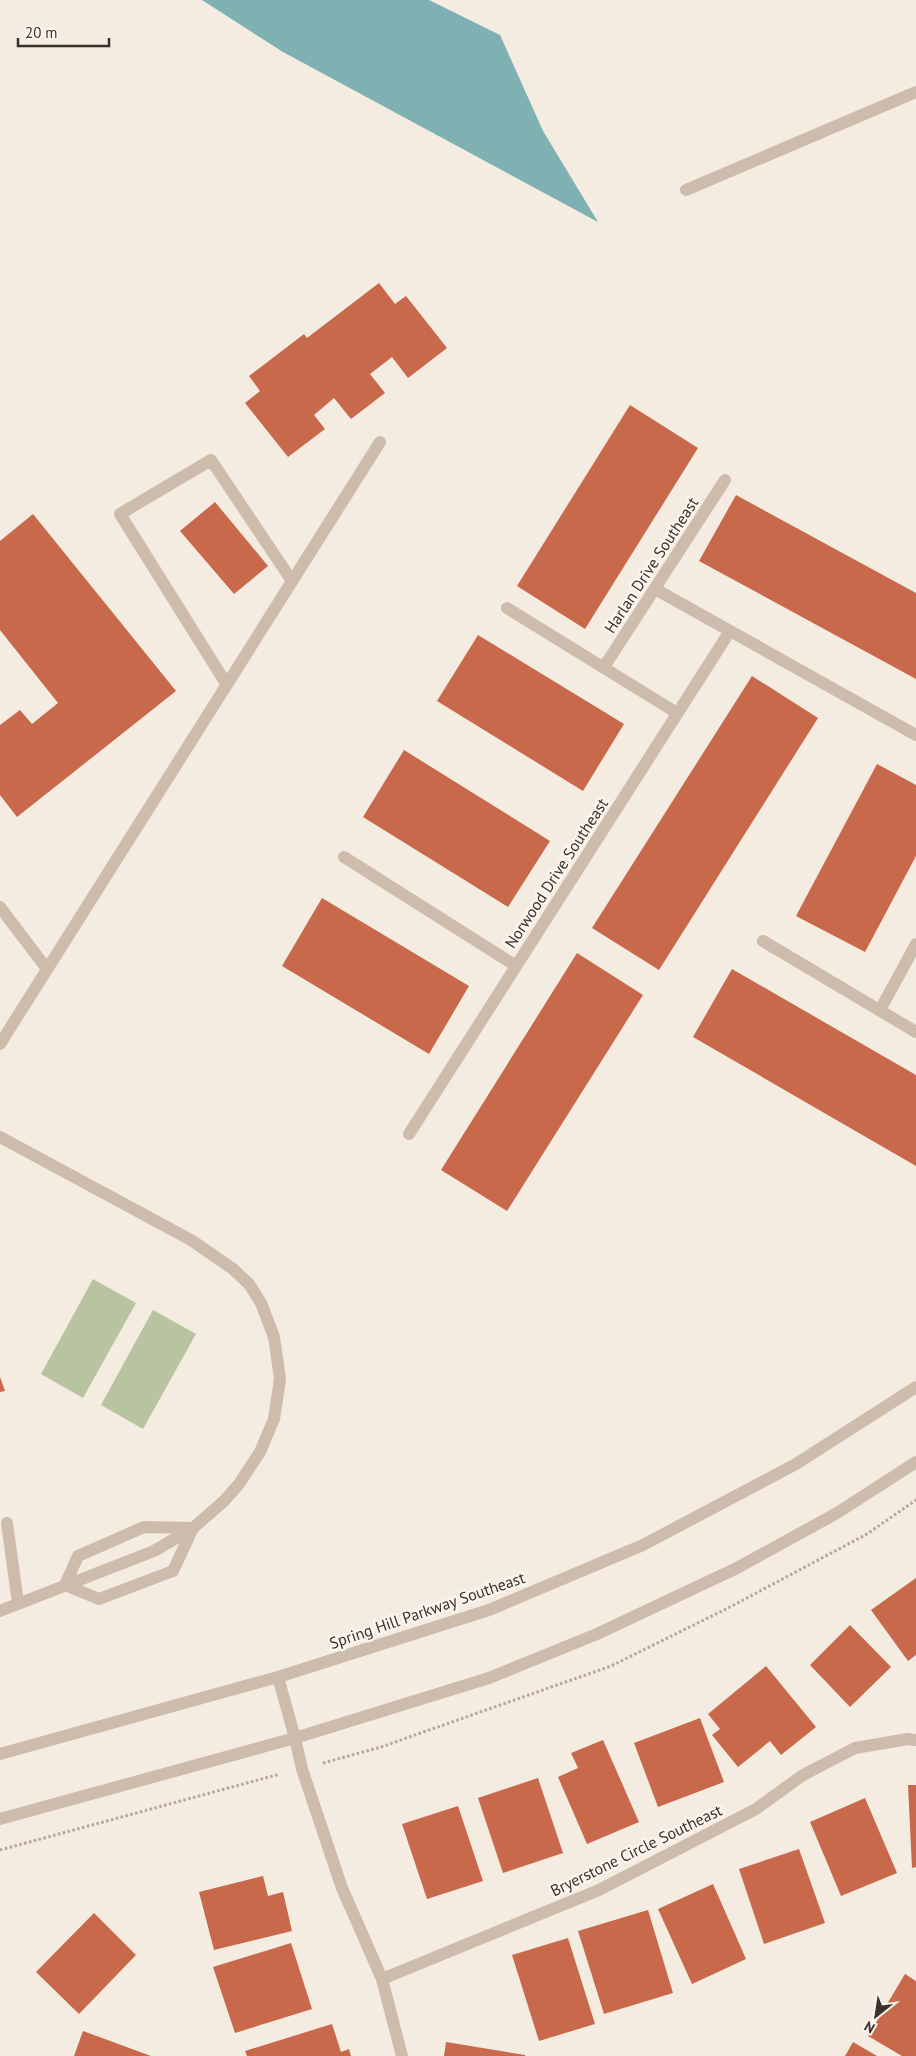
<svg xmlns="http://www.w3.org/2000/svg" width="916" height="2056" viewBox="0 0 916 2056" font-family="'PT Sans',sans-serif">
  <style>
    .green { fill: #b8c4a0 }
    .water { fill: #7fb0b2 }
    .building { fill: #c8694b }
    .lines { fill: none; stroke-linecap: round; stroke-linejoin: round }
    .path { stroke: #b9a596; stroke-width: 3; stroke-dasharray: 2.5 2.5; stroke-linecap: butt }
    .service { stroke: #cdbbac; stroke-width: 12 }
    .minor { stroke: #cdbbac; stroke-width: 12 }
    .tertiary { stroke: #cdbbac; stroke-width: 12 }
    .labels { text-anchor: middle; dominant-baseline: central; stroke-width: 5; stroke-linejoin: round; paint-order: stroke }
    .street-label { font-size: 16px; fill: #3b302b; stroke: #fbf5ee }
  </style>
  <rect width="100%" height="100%" fill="#f4ebe1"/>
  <path class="green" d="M93,1279L136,1303L83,1398L41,1374Z
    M153,1310L196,1334L143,1429L101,1405Z"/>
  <path class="water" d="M202,0H429L500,35L543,131L598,222L283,52Z"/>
  <path class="building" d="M379,283L395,304L406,296L447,348L408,378L392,357L370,374L385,393L351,419L334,398L314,415L325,429L288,457L245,403L260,391L249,376L304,334L307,338Z
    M630,405L698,448L585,629L517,586Z
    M736,495L916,593V679L699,561Z
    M215,502L268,566L234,594L180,531Z
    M33,514L176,691L17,817L0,795V725L20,710L32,724L58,703L0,630V541Z
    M478,635L624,724L583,791L437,701Z
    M752,676L818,718L659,970L592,928Z
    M404,750L550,841L508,907L363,817Z
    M877,764L916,785V856L865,952L796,916Z
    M322,898L469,986L429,1054L282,966Z
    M577,953L643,995L507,1211L441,1170Z
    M732,969L916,1075V1166L693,1037Z
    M0,1377L5,1391L0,1392Z
    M916,1578V1655L908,1661L871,1610Z
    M850,1625L891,1667L850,1707L810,1665Z
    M766,1666L816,1727L781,1755L770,1741L738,1767L712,1735L720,1729L708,1714Z
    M700,1718L724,1782L658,1807L634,1743Z
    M603,1740L639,1822L587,1844L558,1777L578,1768L571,1753Z
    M538,1778L563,1853L503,1873L478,1798Z
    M908,1785H916V1867L912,1868Z
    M865,1798L897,1873L841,1896L810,1822Z
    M458,1806L483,1881L427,1899L402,1824Z
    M799,1849L825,1923L764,1944L739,1869Z
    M263,1876L268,1896L283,1892L292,1931L214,1950L199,1892Z
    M713,1884L746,1959L692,1984L658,1909Z
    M648,1910L673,1993L604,2014L578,1931Z
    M94,1913L136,1955L79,2014L36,1972Z
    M568,1938L595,2024L539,2041L512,1955Z
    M291,1943L312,2009L235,2033L213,1967Z
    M905,1974L916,1981V2056H902L868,2036Z
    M332,2024L341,2052L349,2049L351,2056H247L245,2051Z
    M83,2031L151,2056H74Z
    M446,2042L525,2055V2056H444Z
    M853,2042L877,2056H845Z"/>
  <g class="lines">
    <path class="path" d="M323,1763L381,1747L611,1666L728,1608L867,1534L916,1500
      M0,1850L280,1774"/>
    <path class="service" d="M686,190L916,92
      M278,1677L295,1738"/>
    <path class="minor" d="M655,589L916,735
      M507,608L677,713
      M604,667L725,480
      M227,685L120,514L211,460L292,581
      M344,857L516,966
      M0,907L47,969
      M763,941L916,1032
      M880,1010L916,944
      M0,1044L380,442
      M409,1134L730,631
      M0,1137L191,1240L233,1269L249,1284L261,1303L274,1337L280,1379L274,1419L260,1452L239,1484L224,1501L193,1528L154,1551L0,1611
      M7,1523L18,1603
      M65,1585L99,1599L173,1571L193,1528
      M65,1585L78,1556L144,1527L190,1528
      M295,1738L302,1769L342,1888L382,1979
      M402,2056L382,1979L599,1890L756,1809L803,1775L855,1748L908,1739L916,1740"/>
    <path class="tertiary" d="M0,1754L278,1677L489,1610L643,1545L796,1464L916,1387
      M0,1819L295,1738L489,1678L597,1634L737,1568L837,1513L916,1462"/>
  </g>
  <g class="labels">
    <g class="street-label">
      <text transform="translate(651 565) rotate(-57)">Harlan Drive Southeast</text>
      <text transform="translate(556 873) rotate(-57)">Norwood Drive Southeast</text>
      <text transform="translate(427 1610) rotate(-19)">Spring Hill Parkway Southeast</text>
      <text transform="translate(636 1850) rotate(-26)">Bryerstone Circle Southeast</text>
    </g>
  </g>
  <g transform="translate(876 2016) rotate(210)" stroke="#fbf5ee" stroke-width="4" paint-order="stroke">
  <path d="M0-4L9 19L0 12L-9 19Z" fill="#3b302b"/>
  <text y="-8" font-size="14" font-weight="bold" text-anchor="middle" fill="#3b302b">N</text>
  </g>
  <path d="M18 38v8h91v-8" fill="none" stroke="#3b302b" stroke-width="2.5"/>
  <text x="25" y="38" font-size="15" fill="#3b302b" stroke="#fbf5ee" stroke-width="4" paint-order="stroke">20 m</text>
</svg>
